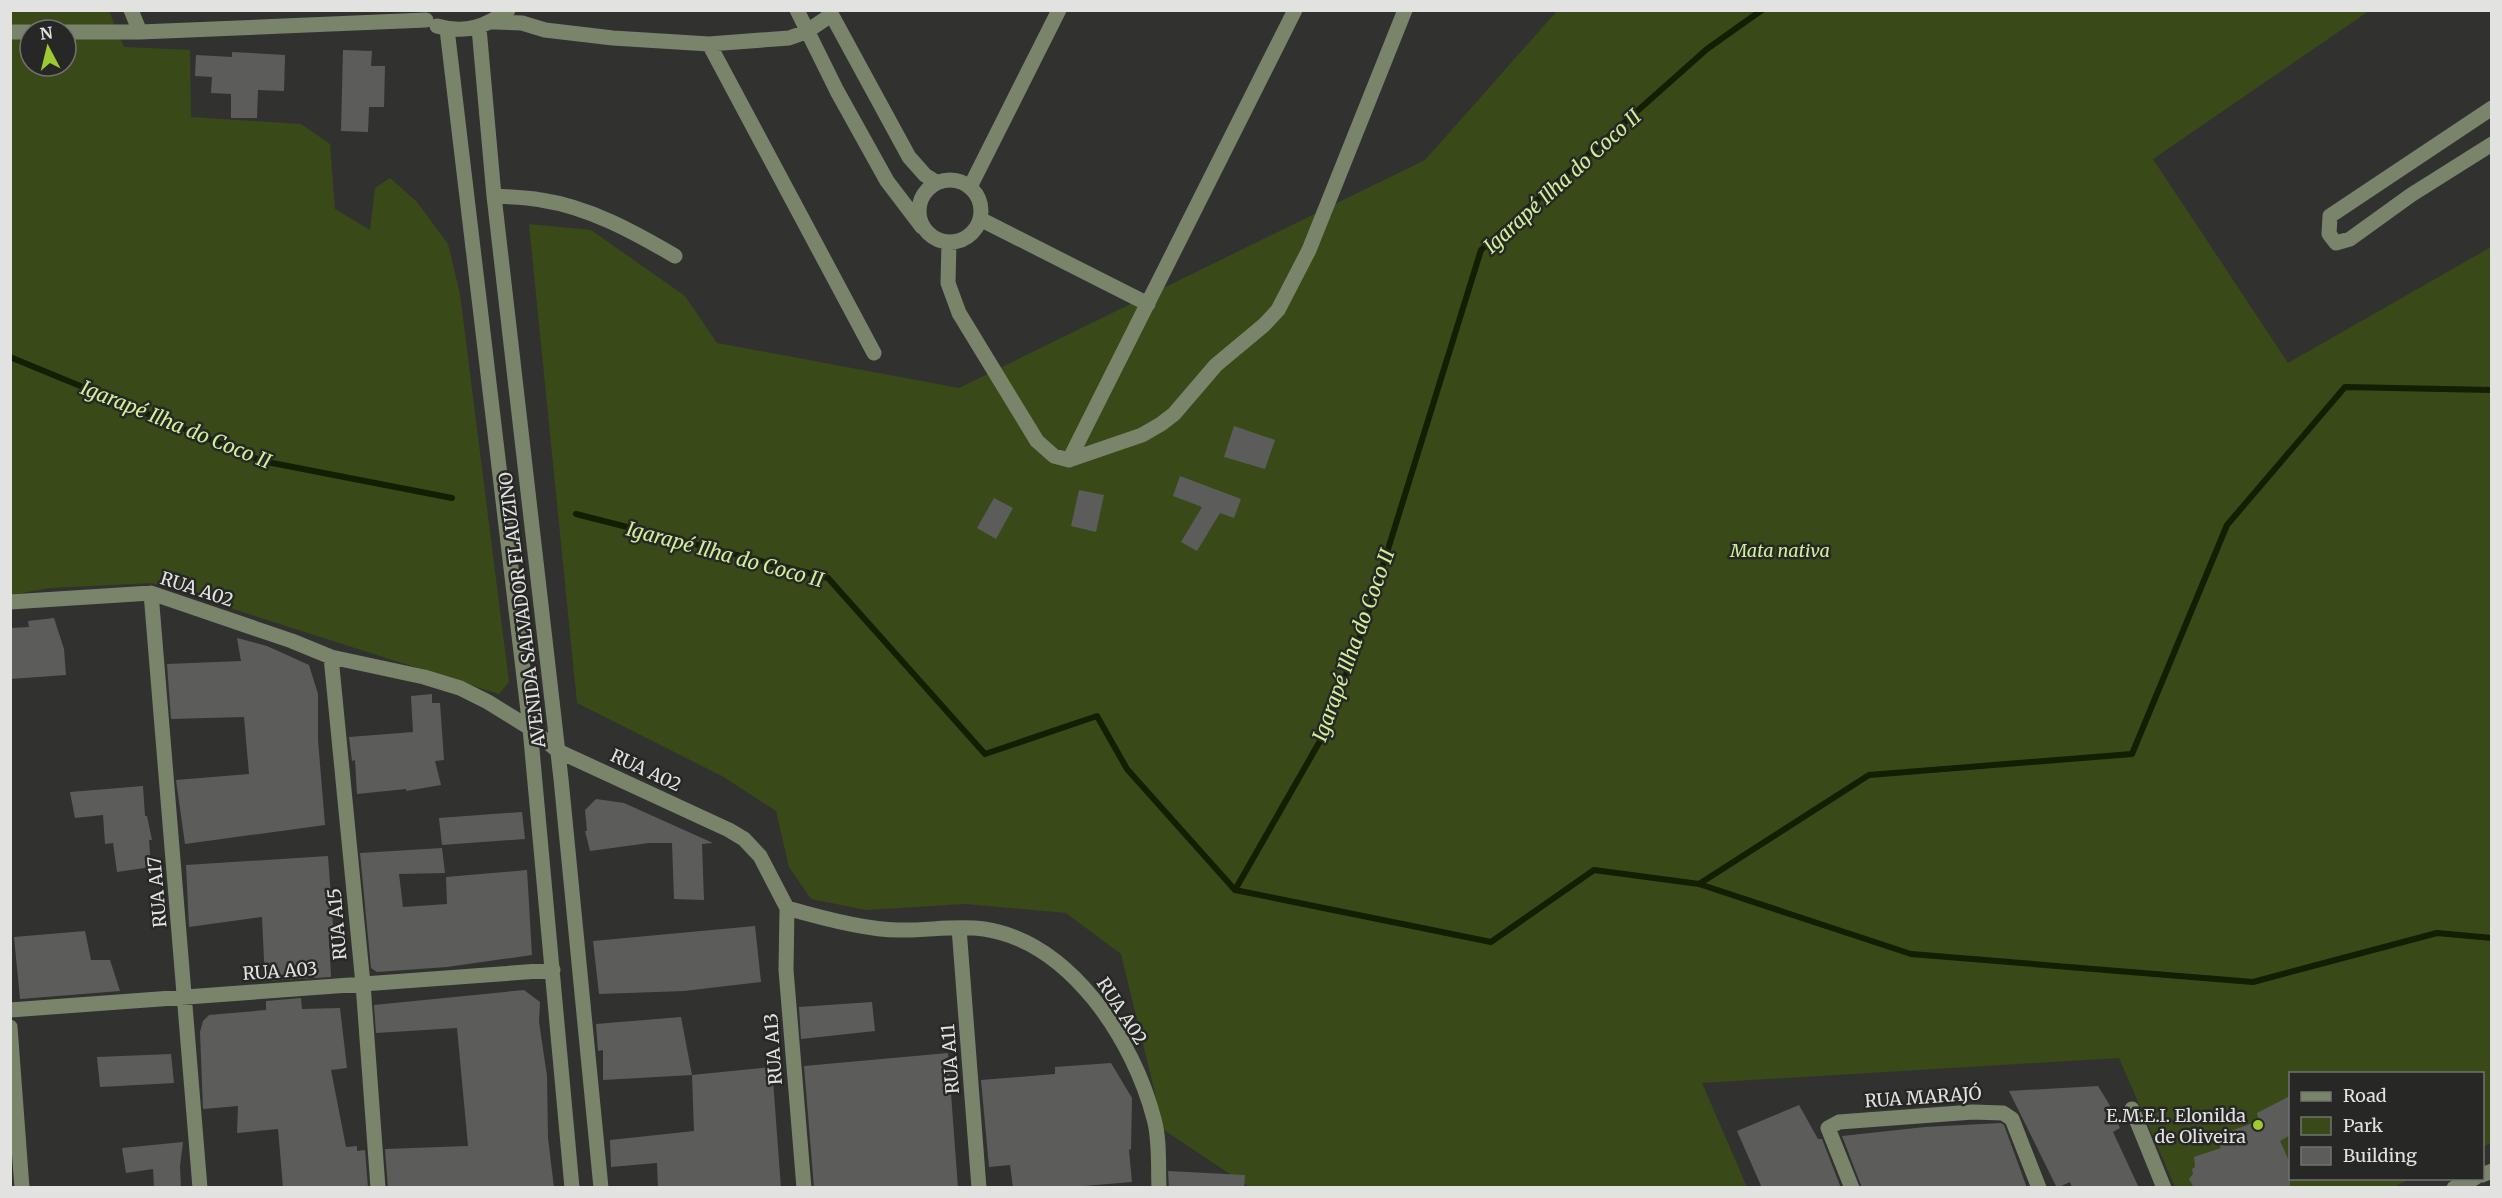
<svg xmlns="http://www.w3.org/2000/svg" width="2502" height="1198" viewBox="0 0 2502 1198" font-family="Merriweather,serif">
  <style>
    .green { fill: #394918; fill-rule: evenodd }
    .lines { fill: none; stroke-linecap: round; stroke-linejoin: round }
    .stream { stroke: #141e01; stroke-width: 6 }
    .building { fill: #5c5d5b }
    .minor { stroke: #7a846a; stroke-width: 15 }
    .poi-dot { fill: #9dca30; stroke: #272826; stroke-width: 2 }
    .labels { text-anchor: middle; dominant-baseline: central; stroke-width: 5; stroke-linejoin: round; paint-order: stroke }
    .park-label { font-size: 18px; font-style: italic; fill: #d0f198; stroke: #272826 }
    .street-label { font-size: 18px; fill: #e2e3e1; stroke: #272826 }
    .poi-label { font-size: 18px; fill: #e2e3e1; stroke: #272826; text-anchor: end }
    .water-label { font-size: 20px; font-style: italic; fill: #cff097; stroke: #272826 }
  </style>
  <rect width="100%" height="100%" fill="#313230"/>
  <path class="green" d="M11,11H109L124,47L190,50L191,117L301,124L330,144L335,209L370,230L375,188L390,178L417,202L448,244L460,294L509,682L499,694L152,583L50,588L11,595ZM30,30H66V66H30Z
    M1557,11H2369L2153,159L2288,363L2491,247V1143L2483,1147L2482,1074H2290V1178L2411,1179L2391,1188L2175,1187L2119,1058L1702,1083L1747,1187H1249L1164,1130L1121,954L1066,913L965,904L866,910L811,899L789,867L776,811L722,776L577,703L529,224L591,230L685,296L717,343L959,388L1425,160Z"/>
  <g class="lines">
    <path class="stream" d="M10,357L262,461L452,498
      M576,514L828,578L985,754L1097,716L1127,769L1235,890L1324,734L1366,620L1481,250L1707,49L1762,10
      M1699,884L1869,775L2132,754L2227,525L2345,387L2492,390
      M1235,890L1491,942L1594,870L1699,884L1911,954L2253,982L2437,933L2492,938"/>
  </g>
  <path class="building" d="M343,50L372,51L371,66H385L384,107H369L368,132L341,131Z
    M232,52L285,55L284,91L258,90L257,118H231V94L211,93L212,77L195,76L196,55L232,57Z
    M1234,426L1275,440L1265,469L1224,457Z
    M1180,476L1241,499L1234,518L1220,513L1197,551L1181,542L1202,507L1173,496Z
    M1079,490L1104,495L1096,532L1071,526Z
    M994,498L1013,508L996,539L977,528Z
    M54,618L64,649L66,675L10,679V628L29,627L28,621Z
    M237,638L267,646L309,665L318,694V740L325,825L185,844L176,780L249,774L244,717L171,719L167,664L241,661Z
    M432,694V703H440L444,760L435,761L441,785L406,791V789L357,794L355,760L352,761L349,737L413,732L411,696Z
    M143,786L145,816H147L152,840H149L151,867L117,872L113,843L105,844L103,815L75,818L70,792Z
    M596,799L624,803L713,843L702,844L704,900L674,899L672,843H649L590,851L585,831H587L585,810Z
    M522,812L525,839L442,845L439,818Z
    M442,848L445,873L399,874L403,907L447,904L446,877L527,870L532,955L447,967L377,972L371,968L360,853Z
    M328,856L334,939H329L331,977L265,981L262,917L189,927L186,865Z
    M755,926L761,982L684,991L599,994L593,941Z
    M85,931L91,960H110L120,991L20,999L14,937Z
    M524,990L540,1002L539,1022L547,1076L548,1138L554,1188H388L385,1149L468,1146L457,1028L376,1033L374,1005Z
    M301,998L302,1009L340,1008L347,1068L331,1070L346,1147L357,1146V1151L365,1150L368,1188H283L278,1129L237,1133L238,1106L203,1109L200,1032L203,1021L209,1015L266,1010V1001Z
    M872,1002L875,1031L801,1039L799,1007Z
    M681,1017L692,1075L603,1080V1050L598,1051L596,1024Z
    M948,1053L958,1188H814L804,1066Z
    M171,1054L174,1083L100,1087L97,1057Z
    M1111,1063L1132,1098L1131,1149L1129,1150L1132,1182L1060,1188H1013L1010,1165L989,1167L981,1080L1055,1074V1067Z
    M772,1067L781,1188H658L657,1163L611,1167L610,1140L694,1131L692,1075Z
    M2098,1086L2109,1104L2120,1128L2113,1132L2139,1188H2072L2070,1182L2057,1188L2009,1091Z
    M2290,1096V1135L2280,1141L2290,1163V1188H2194L2189,1179L2193,1174L2192,1169L2195,1167L2194,1157L2221,1148L2216,1136L2259,1121L2257,1113Z
    M1799,1105L1818,1139H1822L1841,1188H1762L1737,1131Z
    M2001,1123L2004,1125L2027,1188H1862L1842,1136L1925,1127Z
    M183,1142L180,1166L181,1188H154L153,1169L126,1173L122,1148Z
    M1168,1171L1245,1175L1244,1188H1169Z"/>
  <g class="lines">
    <path class="minor" d="M131,10L140,32
      M797,10L837,91L887,181L922,227
      M829,10L909,157L925,175L936,182
      M494,22L522,23L545,30L613,38L709,44L789,38L806,32L831,15
      M437,26C465,34 486,27 508,10
      M479,28L494,196L561,779L601,1188
      M447,29L530,728L572,1188
      M10,32H30
      M66,32H140L426,20
      M709,44L874,353
      M2492,108L2330,216L2329,234L2336,243L2350,239L2411,195L2492,144
      M919 211a31 31 0 1 1 62 0a31 31 0 1 1-62 0Z
      M970,187L1059,10
      M494,196C510,197 526,197 541,200C589,207 634,232 675,256
      M980,219L1148,304
      M949,242L948,283L959,313L1037,441L1054,456L1069,460L1295,10
      M1069,460L1142,435L1161,424L1174,414L1216,365L1264,325L1278,310L1309,250L1405,10
      M151,593L200,1188
      M10,602L151,593L292,641L331,657L424,677L460,688L488,702L530,728L558,751L729,830L744,839L760,856L787,908L786,970L804,1188
      M331,657L363,984L378,1188
      M787,908C818,917 866,930 898,930C926,931 956,925 984,929C1071,942 1134,1041 1154,1119C1160,1140 1158,1166 1159,1188
      M959,928L979,1188
      M10,1010L553,970
      M10,1027L22,1188
      M2132,1109L2164,1188
      M2482,1175L2492,1171
      M1852,1188L1828,1128L1839,1122L1973,1112L2003,1113L2012,1119L2039,1188
      M2454,1188L2475,1178"/>
  </g>
  <circle class="poi-dot" cx="2258" cy="1125" r="6"/>
  <g class="labels">
    <g class="park-label">
      <text x="1780" y="550">Mata nativa</text>
    </g>
    <g class="street-label">
      <text transform="translate(197 589) rotate(18)">RUA A02</text>
      <text transform="translate(522 610) rotate(-97)">AVENIDA SALVADOR FLAUZINO</text>
      <text transform="translate(646 770) rotate(25)">RUA A02</text>
      <text transform="translate(157 892) rotate(-95)">RUA A17</text>
      <text transform="translate(337 924) rotate(-95)">RUA A15</text>
      <text transform="translate(280 971) rotate(-4)">RUA A03</text>
      <text transform="translate(1122 1011) rotate(57)">RUA A02</text>
      <text transform="translate(773 1049) rotate(-94)">RUA A13</text>
      <text transform="translate(950 1059) rotate(-94)">RUA A11</text>
      <text transform="translate(1923 1097) rotate(-4)">RUA MARAJÓ</text>
    </g>
    <g class="poi-label">
      <text x="2246" y="1115">E.M.E.I. Elonilda<tspan x="2246" dy="21">de Oliveira</tspan></text>
    </g>
    <g class="water-label">
      <text transform="translate(1562 181) rotate(-42)">Igarapé Ilha do Coco II</text>
      <text transform="translate(176 424) rotate(22)">Igarapé Ilha do Coco II</text>
      <text transform="translate(725 554) rotate(15)">Igarapé Ilha do Coco II</text>
      <text transform="translate(1353 645) rotate(-70)">Igarapé Ilha do Coco II</text>
    </g>
  </g>
  <rect width="2502" height="1198" fill="none" stroke="#e2e3e1" stroke-width="24"/>
  <rect x="2289" y="1072" width="195" height="108" fill="#272826" stroke="#727371" stroke-width="1.5"/>
  <rect x="2301" y="1092" width="30" height="9" fill="#7a846a" stroke="#727371" stroke-width="1.5"/>
  <text x="2343" y="1102" font-size="18" fill="#e2e3e1">Road</text>
  <rect x="2301" y="1117" width="30" height="18" fill="#394918" stroke="#727371" stroke-width="1.5"/>
  <text x="2343" y="1132" font-size="18" fill="#e2e3e1">Park</text>
  <rect x="2301" y="1147" width="30" height="18" fill="#5c5d5b" stroke="#727371" stroke-width="1.5"/>
  <text x="2343" y="1162" font-size="18" fill="#e2e3e1">Building</text>
  <g transform="translate(48 48) rotate(353)"><circle r="28" fill="#272826" stroke="#727371" stroke-width="1.5"/>
  <path d="M0-4.5L10 22L0 15L-10 22Z" fill="#9dca30"/>
  <text y="-9" font-size="16" font-weight="bold" text-anchor="middle" fill="#e2e3e1">N</text>
  </g>
</svg>
